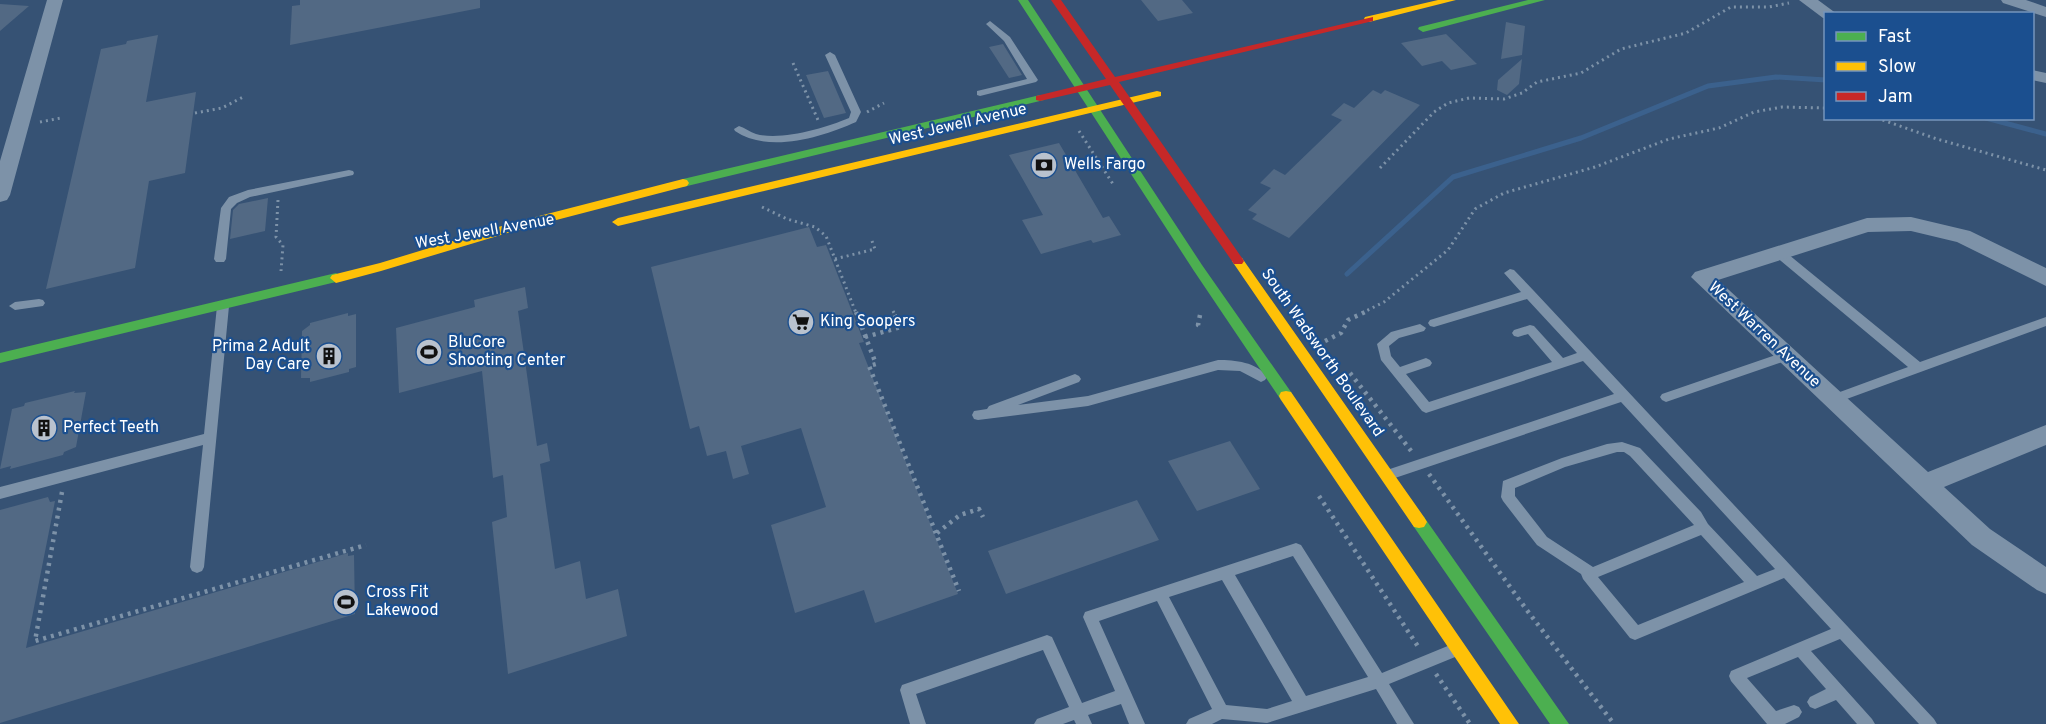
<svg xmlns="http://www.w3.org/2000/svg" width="2046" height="724" viewBox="0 0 2046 724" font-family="Overpass,sans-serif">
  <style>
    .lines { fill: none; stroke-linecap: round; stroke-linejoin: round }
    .stream { stroke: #3b618d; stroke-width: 5 }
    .building { fill: #526984 }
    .path-far1 { stroke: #7d92a8; stroke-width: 3; stroke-dasharray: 2 4; stroke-linecap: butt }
    .path { stroke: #7d92a8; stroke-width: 4.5; stroke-dasharray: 3 5; stroke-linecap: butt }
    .lane { fill: #7d92a8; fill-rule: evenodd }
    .street { fill: #7d92a8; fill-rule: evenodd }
    .fast { fill: #4caf50; fill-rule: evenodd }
    .slow { fill: #ffc107; fill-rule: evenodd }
    .jam { fill: #c62828; fill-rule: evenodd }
    .labels { text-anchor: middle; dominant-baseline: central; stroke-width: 4.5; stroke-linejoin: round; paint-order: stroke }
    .street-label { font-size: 16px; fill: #fff; stroke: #1b4f8f }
    .poi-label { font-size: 16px; fill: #fff; stroke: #1b4f8f; text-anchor: start }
  </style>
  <rect width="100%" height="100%" fill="#365274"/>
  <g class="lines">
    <path class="stream" d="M1986,118L2046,134
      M1347,274L1453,177L1581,138L1708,86L1776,77L1826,80"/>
  </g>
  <path class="building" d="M300,0H480V8L290,45L292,6L300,5Z
    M1141,0H1182L1193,13L1158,21Z
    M0,4L29,6L0,31Z
    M1506,22L1525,26L1522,55L1501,59Z
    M1446,34L1477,64L1451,70L1442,61L1422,66L1401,43Z
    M158,35L146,102L196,92L185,173L149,181L135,268L46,289L101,49L126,44L127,41Z
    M1003,44L1022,75L1009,78L989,47Z
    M1522,59L1519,84L1507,95L1497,90L1498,80Z
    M828,71L846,113L824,118L806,75Z
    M1373,90L1381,94L1385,90L1420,105L1289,238L1252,219L1257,214L1248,210L1271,188L1260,183L1274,169L1285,175L1342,120L1331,115L1344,103L1354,108Z
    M1059,143L1103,218L1109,216L1121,235L1093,243L1091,240L1041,254L1022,220L1043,215L1009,155Z
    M268,198L265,231L230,239L233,210L239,204Z
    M809,227L817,247L826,245L864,342L859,343L958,594L875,623L864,590L795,613L771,525L826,507L801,428L741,446L749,474L733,479L726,451L707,456L699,426L690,429L651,267Z
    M525,287L528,308L518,311L537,446L547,443L550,461L540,464L555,569L580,561L586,599L618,589L627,636L508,674L492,522L507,517L503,475L493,478L482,371L399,393L396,328L475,307L474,300Z
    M348,313V316L356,314V367L349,369V372L310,382V378H301L302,331L310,325V323Z
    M75,391L74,393L86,392L76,447L64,452L63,455L10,469L11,466L0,469L12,409L24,406L25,403Z
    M1230,441L1260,489L1197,511L1168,461Z
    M48,497L50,502L55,501L26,648L348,553V556L354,555L355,614L0,723V510Z
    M1137,500L1159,540L1006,594L988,551Z"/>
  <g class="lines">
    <path class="path-far1" d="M793,63L818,120
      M867,112L884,103
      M195,113L222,108L245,96
      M1877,118L1937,139L2046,170
      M40,122L61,118
      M1079,131L1113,184
      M1380,168L1434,112L1448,103L1469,98L1504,99L1522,93L1537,82L1581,73L1621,49L1686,33L1731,7H1769L1789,3
      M278,200L276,237L283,245L281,271
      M762,207L787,219L815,227L826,236L856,313
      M835,259L875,249L872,241
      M893,311L894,313
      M1362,313L1384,302L1448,250L1475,209L1504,193L1595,167L1669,139L1719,128L1754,112L1782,107L1826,108"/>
    <path class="path" d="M856,312L876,364L869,366L959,591
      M1200,315L1198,325L1203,328
      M865,337L901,327L893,312
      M1325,341L1341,333L1348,320L1365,312
      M1350,373L1412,452
      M1429,474L1526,609L1614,724
      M62,492L35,641L366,545
      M1319,496L1419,648
      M937,533L960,515L979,509L983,517
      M1436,674L1470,724"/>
    <path class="lane" d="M990,21L1010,37L1038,80L1036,82L980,96L977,95V91L1027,79L1004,41L986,24Z
      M830,52L835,55L861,112L856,122C822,137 769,154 735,131L734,129L739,126C745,128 750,132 756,134C781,141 825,128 849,118L851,112L825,55Z
      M349,170L353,171L354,173L353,175L250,197L237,203L231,209L226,259L224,262H216L214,259L221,208L229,197L248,190Z
      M1779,249L1783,250L1920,362L2046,317V326L1833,404L1829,402L1827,399L1829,396L1908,367L1775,256L1773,253L1775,250Z
      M1510,269L1514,270L1534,291L1934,719L1937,724H1919L1840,639L1811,651L1872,719L1875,724H1857L1836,700L1815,709L1810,707L1807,702L1810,697L1826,689L1798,657L1747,678L1776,711L1794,705L1799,707L1802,712L1799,717L1785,724H1767L1731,681L1729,676L1731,671L1831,629L1784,578L1635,640L1630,638L1583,579L1581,574L1537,545L1503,501L1501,497L1503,481L1562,458L1607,444L1622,442L1640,448L1701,512L1708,524L1757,576L1775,569L1621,402L1389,480L1384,479L1382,475L1384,471L1614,394L1583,361L1426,413L1422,411L1381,360L1377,344L1391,332L1420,324L1426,328L1424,331L1399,338L1389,346L1391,356L1400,367L1426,358L1430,360L1432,363L1430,366L1406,374L1429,402L1552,362L1528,334L1518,337L1514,336L1512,333L1514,330L1530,325L1534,326L1563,358L1577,353L1527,299L1434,327L1430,326L1428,323L1430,320L1521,292L1504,273ZM1617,452H1624L1630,456L1694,525L1593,567L1547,537L1515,496V488L1565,467ZM1701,535L1744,582L1638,625L1598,577Z
      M39,299L43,300L45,303L43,306L15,310L9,306L15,302Z
      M223,302L229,306L204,567L202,571L197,573L192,571L190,567L203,445L0,499V487L204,434L217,306Z
      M1787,351L1791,353L1793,356L1791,359L1666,402L1662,400L1660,397L1662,394Z
      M1218,360C1235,360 1257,362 1267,377L1265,380L1261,382L1240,371L1218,370L1088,406L978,420L974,419L972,415L974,411L987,409L989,406L1075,374L1079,376L1081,379L1079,382L1018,405L1088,396Z
      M1296,543L1301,545L1382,673L1455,643L1460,645L1462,650L1460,655L1389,684L1414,724H1397L1376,689L1267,723L1222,719L1212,724H1186L1189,719L1212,709L1157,601L1099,621L1145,724H1129L1121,704L1088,715L1092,724H1076L1074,720L1063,724H1034L1037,719L1069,707L1043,650L916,694L926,724H910L900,690L902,685L1047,635L1052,637L1082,703L1115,691L1083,617L1085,612ZM1293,556L1368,677L1306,696L1235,575ZM1222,580L1292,701L1267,709L1226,705L1169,597Z"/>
    <path class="street" d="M47,0H63L10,195L7,200L0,202V161Z
      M1799,0H1818L1837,14H1826V18H1823Z
      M2001,0H2026L2046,7V17L2003,3Z
      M2032,70L2046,73V83L2032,80Z
      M1911,217L1970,231L2046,268V286L1957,242L1911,231L1868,232L1718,280L1928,472L2046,425V445L1944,487L1990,529L2046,567V594L2037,590L1972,545L1691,277L1695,272L1867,218Z"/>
    <path class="fast" d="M1018,0H1028L1202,265L1291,392L1293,396L1291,400H1281L1194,271Z
      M1528,0H1545L1423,32L1418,29L1419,27Z
      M1040,95L1045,98L1044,100L683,187L677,183L683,179Z
      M336,273L342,278L340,281L0,363V353Z
      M1419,516L1424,517L1569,724H1550L1414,527L1411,522L1414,517Z"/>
    <path class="slow" d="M1438,0H1456L1369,22L1364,19L1365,17Z
      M1157,91L1161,92V96L618,226L612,222L618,218Z
      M683,179L687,180L689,183L687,186L514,231L381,271L336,283L330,278L332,275L380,263L512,223Z
      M1238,257L1242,258L1424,517L1427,522L1424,527L1419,528L1414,527L1234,264L1232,261Z
      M1286,391L1291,392L1519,724H1500L1281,400L1279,396L1281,392Z"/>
    <path class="jam" d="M1051,0H1061L1115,77L1373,17V21L1119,82L1242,258L1244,261L1242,264H1234L1110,85L1040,101L1036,100V96L1106,79Z"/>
  </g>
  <defs>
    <symbol id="bank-disc" viewBox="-11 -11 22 22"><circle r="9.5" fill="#b9c2ce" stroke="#1b4f8f"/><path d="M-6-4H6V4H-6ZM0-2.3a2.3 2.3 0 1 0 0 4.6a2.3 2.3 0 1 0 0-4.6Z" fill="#111"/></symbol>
    <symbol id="supermarket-disc" viewBox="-11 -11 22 22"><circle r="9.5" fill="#b9c2ce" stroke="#1b4f8f"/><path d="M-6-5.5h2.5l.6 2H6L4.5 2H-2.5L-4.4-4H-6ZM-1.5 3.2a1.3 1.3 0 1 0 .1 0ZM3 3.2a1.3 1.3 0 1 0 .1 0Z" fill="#111"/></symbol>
    <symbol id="stadium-disc" viewBox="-11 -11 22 22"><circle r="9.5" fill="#b9c2ce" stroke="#1b4f8f"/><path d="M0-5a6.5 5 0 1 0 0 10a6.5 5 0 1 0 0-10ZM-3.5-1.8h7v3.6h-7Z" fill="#111"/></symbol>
    <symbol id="building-disc" viewBox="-11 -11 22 22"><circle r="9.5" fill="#b9c2ce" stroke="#1b4f8f"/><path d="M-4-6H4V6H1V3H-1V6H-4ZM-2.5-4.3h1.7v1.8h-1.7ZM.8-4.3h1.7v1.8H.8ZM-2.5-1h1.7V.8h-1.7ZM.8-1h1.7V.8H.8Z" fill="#111"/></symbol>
  </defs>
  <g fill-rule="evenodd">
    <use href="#bank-disc" x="1029" y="150" width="30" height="30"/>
    <use href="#supermarket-disc" x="786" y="307" width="30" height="30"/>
    <use href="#stadium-disc" x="414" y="337" width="30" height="30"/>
    <use href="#building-disc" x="314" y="341" width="30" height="30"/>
    <use href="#building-disc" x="29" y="413" width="30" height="30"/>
    <use href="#stadium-disc" x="331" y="587" width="30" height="30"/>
  </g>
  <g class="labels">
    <g class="street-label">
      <text transform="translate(958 125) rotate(-13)">West Jewell Avenue</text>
      <text transform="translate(485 232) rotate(-10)">West Jewell Avenue</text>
      <text transform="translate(1764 335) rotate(43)">West Warren Avenue</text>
      <text transform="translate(1322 353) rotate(55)">South Wadsworth Boulevard</text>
    </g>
    <g class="poi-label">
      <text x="1064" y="165">Wells Fargo</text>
      <text x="820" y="322">King Soopers</text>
      <text x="448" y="343">BluCore<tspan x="448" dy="18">Shooting Center</tspan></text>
      <text x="310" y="347" text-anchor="end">Prima 2 Adult<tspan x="310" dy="18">Day Care</tspan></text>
      <text x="63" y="428">Perfect Teeth</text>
      <text x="366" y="593">Cross Fit<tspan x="366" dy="18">Lakewood</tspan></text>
    </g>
  </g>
  <rect x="1824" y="12" width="210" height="108" fill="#1b4f8f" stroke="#7695bc" stroke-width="1.5"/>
  <rect x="1836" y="32" width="30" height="9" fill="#4caf50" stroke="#7695bc" stroke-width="1.5"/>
  <text x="1878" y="42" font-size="18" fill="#ffffff">Fast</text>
  <rect x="1836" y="62" width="30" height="9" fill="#ffc107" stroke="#7695bc" stroke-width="1.5"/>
  <text x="1878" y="72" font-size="18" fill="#ffffff">Slow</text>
  <rect x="1836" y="92" width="30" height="9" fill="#c62828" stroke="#7695bc" stroke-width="1.5"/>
  <text x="1878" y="102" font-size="18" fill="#ffffff">Jam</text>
</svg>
